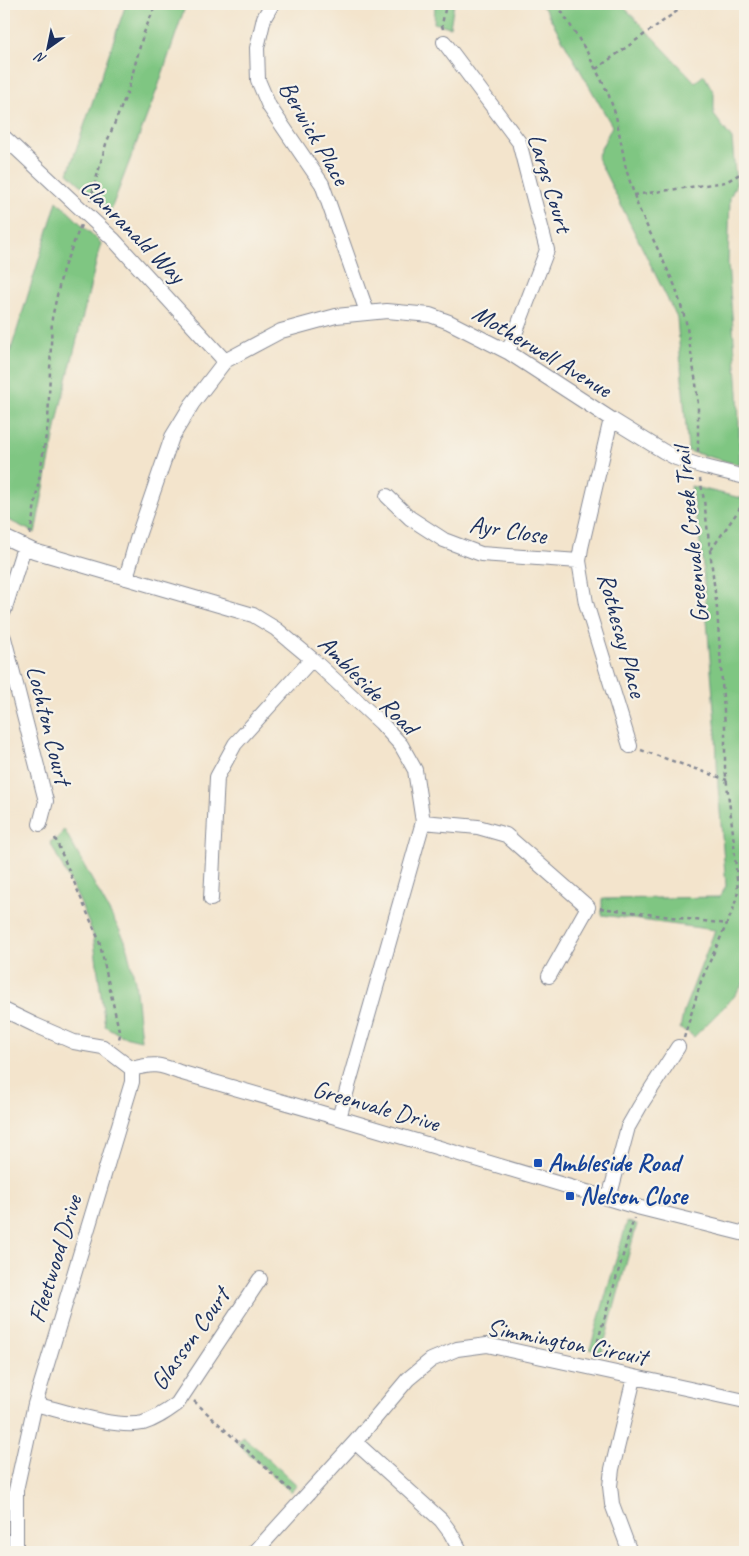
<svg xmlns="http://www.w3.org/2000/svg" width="749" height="1556" viewBox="0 0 749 1556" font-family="Caveat,sans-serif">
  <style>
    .green { fill: #7fc682; stroke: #4d7a70 }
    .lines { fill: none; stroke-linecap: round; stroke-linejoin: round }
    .minor-casing { stroke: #878a95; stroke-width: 16 }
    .path { stroke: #878a95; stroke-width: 2.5; stroke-dasharray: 4 4; stroke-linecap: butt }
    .minor { stroke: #fff; stroke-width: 14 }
    .transit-dot { fill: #1a4fb4; stroke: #f7f3e8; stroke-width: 2 }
    .labels { text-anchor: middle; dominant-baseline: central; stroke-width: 4.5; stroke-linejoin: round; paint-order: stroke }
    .street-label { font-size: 25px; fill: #1b2f5e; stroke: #f7f3e8 }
    .transit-label { font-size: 25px; font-weight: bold; fill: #164399; stroke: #f7f3e8; text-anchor: start }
  </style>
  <rect width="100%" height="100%" fill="#f7f3e8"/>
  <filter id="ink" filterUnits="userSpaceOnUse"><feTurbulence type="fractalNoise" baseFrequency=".02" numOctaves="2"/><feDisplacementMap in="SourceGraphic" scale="10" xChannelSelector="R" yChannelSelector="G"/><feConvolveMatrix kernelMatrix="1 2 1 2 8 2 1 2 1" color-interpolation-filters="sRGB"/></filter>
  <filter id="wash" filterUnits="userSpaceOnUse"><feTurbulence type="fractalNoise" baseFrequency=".0096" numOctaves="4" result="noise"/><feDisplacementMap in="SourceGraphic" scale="20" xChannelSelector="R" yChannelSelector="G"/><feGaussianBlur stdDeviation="1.12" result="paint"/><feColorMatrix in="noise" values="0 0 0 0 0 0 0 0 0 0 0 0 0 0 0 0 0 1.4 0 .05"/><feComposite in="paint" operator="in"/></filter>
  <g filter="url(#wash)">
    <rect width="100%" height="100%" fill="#f3e4cc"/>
    <path class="green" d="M126,4H186L158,87L110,212L68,173Z
      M435,4H454L450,27L434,23Z
      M539,4H621L695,82L704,75L714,93V115L732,139L736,184L730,198L728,263L738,392L740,465L688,451L677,318L597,157L612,126L545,9Z
      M57,201L101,243L60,408L35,533L4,518V381L9,356Z
      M691,486L745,499V981L733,998L694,1037L688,1032L680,1029L684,1010L715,930L602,915V899L720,897L726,886L718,786L716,735L702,556Z
      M64,829L125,940L135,981L141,1040L120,1035L105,1026L93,934L80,902L50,842L59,837Z
      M627,1222L637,1224L602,1352L590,1349Z
      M243,1436L297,1485L291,1492L237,1443Z"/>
  </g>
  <g filter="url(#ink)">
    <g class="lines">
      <defs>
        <path id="minor" d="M272,4L264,18L257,48L258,80L269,106L322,184L367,312
          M444,42L519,142L547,250L508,352
          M4,137L113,239L225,361
          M611,419L581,548L579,561L586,603L630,746
          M387,496L410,518L444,540L481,554L579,561
          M4,537L34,551L253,615L276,629L312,659L381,723L401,745L415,770L423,822L339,1118
          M126,578L138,536L172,437L192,404L225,361L281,331L336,316L387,311L430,315L449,322L508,352L611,419L663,451L676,458L701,466L745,477
          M4,611L24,547
          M4,638L46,801L40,824
          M423,822L478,827L506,835L588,907L549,976
          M211,899L217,777L235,744L312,659
          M4,1010L35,1025L74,1042L103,1047L132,1069
          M132,1069C153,1063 159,1064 179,1072L339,1118L637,1207L745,1234
          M609,1198L628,1127L640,1106L678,1047
          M35,1404C63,1411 116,1429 143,1423C156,1419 166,1412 177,1404L260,1279
          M355,1442L441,1520L450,1532L461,1552
          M16,1552V1490L35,1404L132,1082V1069
          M255,1552L355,1442L408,1379L431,1360L457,1349L487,1345L745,1401
          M630,1552L612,1504L610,1486L612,1469L634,1378"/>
      </defs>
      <use href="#minor" class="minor-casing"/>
      <path class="path" d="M557,4L587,52L608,93L616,116L626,169L638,207L675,286L686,322L696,383L698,405V453
        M443,29L442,25L446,4
        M596,69L687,4
        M634,195L726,182L745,171
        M90,201L106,144L128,91L143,35L156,4
        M30,535L48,423L52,318L63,269L81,225
        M711,550L745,501
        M641,750L727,780
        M55,838L99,940L120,1035L118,1043
        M600,908L727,924
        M684,1038L701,981L733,910L738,892L733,833L725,768V726L717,609L704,500L700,479
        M593,1357L634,1218
        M194,1401L292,1492"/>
      <use href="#minor" class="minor"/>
    </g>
  </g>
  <g class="transit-dot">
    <rect x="533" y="1158" width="10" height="10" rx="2.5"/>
    <rect x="565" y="1191" width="10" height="10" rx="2.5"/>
  </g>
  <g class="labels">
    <g class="street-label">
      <text transform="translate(314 133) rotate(60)">Berwick Place</text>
      <text transform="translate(550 183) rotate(73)">Largs Court</text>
      <text transform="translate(133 231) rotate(45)">Clanranald Way</text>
      <text transform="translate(542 351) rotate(31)">Motherwell Avenue</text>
      <text transform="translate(508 530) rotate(9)">Ayr Close</text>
      <text transform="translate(691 535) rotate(-96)">Greenvale Creek Trail</text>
      <text transform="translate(622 635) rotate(75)">Rothesay Place</text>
      <text transform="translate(368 685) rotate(45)">Ambleside Road</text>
      <text transform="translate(49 725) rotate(76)">Lochton Court</text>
      <text transform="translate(376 1106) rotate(16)">Greenvale Drive</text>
      <text transform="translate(55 1259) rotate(-73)">Fleetwood Drive</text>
      <text transform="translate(190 1339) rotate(-55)">Glasson Court</text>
      <text transform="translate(567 1342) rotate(11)">Simmington Circuit</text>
    </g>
    <g class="transit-label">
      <text x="548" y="1163">Ambleside Road</text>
      <text x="580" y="1196">Nelson Close</text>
    </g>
  </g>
  <rect width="749" height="1556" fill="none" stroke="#f7f3e8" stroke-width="20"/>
  <g transform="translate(48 48) rotate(213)" stroke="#f7f3e8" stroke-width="4" paint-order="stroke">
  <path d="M0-4L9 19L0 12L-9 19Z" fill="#1b2f5e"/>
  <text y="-8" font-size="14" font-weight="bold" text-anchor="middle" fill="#1b2f5e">N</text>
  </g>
</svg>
